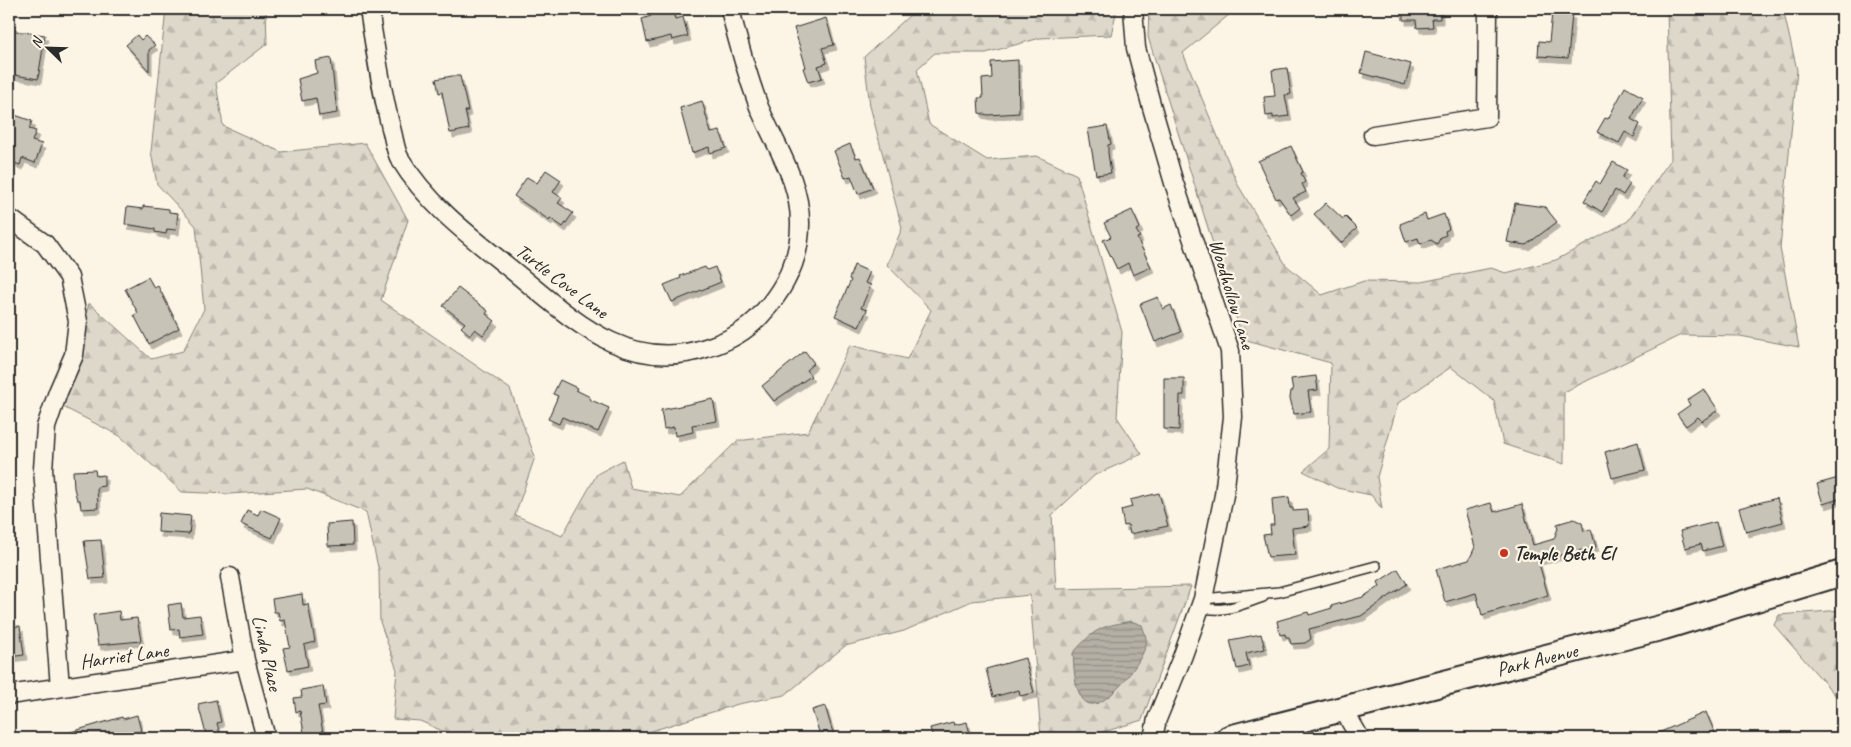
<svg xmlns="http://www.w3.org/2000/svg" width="1851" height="747" viewBox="0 0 1851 747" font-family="Caveat,sans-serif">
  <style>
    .forest { fill: url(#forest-firs); stroke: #84827a }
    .water { fill: url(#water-rules); stroke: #7d7b74 }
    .building { fill: #c8c3b7; stroke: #2b2b2b; filter: url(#shadow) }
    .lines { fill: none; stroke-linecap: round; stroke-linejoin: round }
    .service-casing { stroke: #2b2b2b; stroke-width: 12 }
    .minor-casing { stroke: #2b2b2b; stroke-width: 21 }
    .secondary-casing { stroke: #2b2b2b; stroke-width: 28 }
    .service { stroke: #fcf5e5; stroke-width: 9 }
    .minor { stroke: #fcf5e5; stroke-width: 18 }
    .secondary { stroke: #fcf5e5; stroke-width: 24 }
    .poi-dot { fill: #c8321e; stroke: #fcf5e5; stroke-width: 2 }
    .labels { text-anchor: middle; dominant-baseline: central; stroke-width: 4.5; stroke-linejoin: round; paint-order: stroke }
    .street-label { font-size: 20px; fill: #2b2b2b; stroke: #fcf5e5 }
    .poi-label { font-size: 20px; font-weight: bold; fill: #2b2b2b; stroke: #fcf5e5; text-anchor: start }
  </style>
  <defs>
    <pattern id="forest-firs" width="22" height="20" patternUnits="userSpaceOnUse" patternTransform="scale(1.25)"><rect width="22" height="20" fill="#ded8ca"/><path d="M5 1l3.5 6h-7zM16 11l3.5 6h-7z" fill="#bfbaae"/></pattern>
    <pattern id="water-rules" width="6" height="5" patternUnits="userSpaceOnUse" patternTransform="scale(1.25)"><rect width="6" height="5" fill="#b4b0a5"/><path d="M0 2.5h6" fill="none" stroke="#938f87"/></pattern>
    <filter id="shadow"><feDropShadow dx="3" dy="5" stdDeviation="0" flood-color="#0004"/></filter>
  </defs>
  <rect width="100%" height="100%" fill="#fcf5e5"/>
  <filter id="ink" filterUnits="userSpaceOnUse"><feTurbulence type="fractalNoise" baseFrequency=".02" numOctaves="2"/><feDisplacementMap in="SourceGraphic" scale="10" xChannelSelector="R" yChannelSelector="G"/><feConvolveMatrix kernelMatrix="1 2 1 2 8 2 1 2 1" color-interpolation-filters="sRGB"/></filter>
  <g filter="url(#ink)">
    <path class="forest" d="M166,9H266L267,44L216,83L223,126L281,152L365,143L408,220L381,300L510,389L535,457L515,515L562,536L597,474L623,460L631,488L680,497L737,441L808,432L850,345L907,359L931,310L887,265L902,228L870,106L864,57L911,14L935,9H1117L1111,35L1040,38L986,53H935L917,69L929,124L987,160L1037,156L1077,175L1122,332L1117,417L1142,454L1095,475L1052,515L1056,589L1191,586L1142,720L1085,738H1041L1030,595L972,601L904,631L845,646L785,695L738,704L629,738H458L420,721L393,719L397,670L380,622L379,572L366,512L307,489L229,494L182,492L120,436L63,407L89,303L151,359L183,351L204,309L196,226L157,184L151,152Z
      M1149,9H1236L1183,53L1238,185L1286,265L1322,295L1364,281L1421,282L1491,268L1506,273L1556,260L1628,221L1671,159L1667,9H1783L1797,70L1780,248L1799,347L1740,336L1681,335L1564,392V464L1503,444L1494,401L1451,367L1398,403L1377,477L1382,509L1371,495L1337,488L1303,471L1329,449L1331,363L1243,339L1148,37Z
      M1842,610V703L1774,625L1779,615Z"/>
    <path class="water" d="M1131,621L1142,625C1144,631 1147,638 1146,644C1144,660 1098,724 1082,698C1074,687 1074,667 1073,653C1095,629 1098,627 1131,621Z"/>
    <path class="building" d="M649,9H672L675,19L683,17L688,36L672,40L671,36L647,42L642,19L651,16Z
      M1403,9H1440V19H1432L1433,27L1417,28L1416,20H1403Z
      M1552,13L1572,14L1568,58L1538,56L1539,41L1549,42Z
      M826,18L834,45L822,48L827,63L818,66L822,78L808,82L803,68L806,67L794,28Z
      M9,30L45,35L38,79L9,74Z
      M137,35L141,40L145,36L155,45L149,50V71L126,45Z
      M1366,52L1411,64L1405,85L1361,73Z
      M331,58L337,113L319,116L316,98L302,101L298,79L317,73L315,61Z
      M1018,60L1019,113L988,115L979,113L978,98H983L982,79L992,78L991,62Z
      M1287,68L1291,94L1285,95L1289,116L1273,118V115L1266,116L1264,97L1275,96L1272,70Z
      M452,76H460L468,111H465L469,129L450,133L442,92L439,93L436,79Z
      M1625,87L1643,97L1631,119L1640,124L1634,137L1625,132L1619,143L1597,132L1605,118L1608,119Z
      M702,101L711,133L720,131L726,148L710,153L709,147L692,153L680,108Z
      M15,115L32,121L29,129L36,131L32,141L42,144L35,163L22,158L20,165L9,161V132Z
      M1107,126L1111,144L1108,145V153L1111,173L1096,175L1088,129Z
      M850,144L856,158L860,157L873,188L858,194L851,176L845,178L834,151Z
      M1291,146L1303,172L1301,173L1305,182L1302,184L1306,192L1293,198L1300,208L1291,215L1279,198L1276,199L1258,161Z
      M1613,162L1627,170L1622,178L1630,184L1623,195L1615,190L1602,212L1584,201L1596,181L1600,184Z
      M546,170L561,180L553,192L562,198L558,203L573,213L563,227L550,218L549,220L514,196L527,177L537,183Z
      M1326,203L1343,219L1345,216L1357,228L1341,243L1314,214Z
      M1515,203L1545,207L1557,222L1526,245L1507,242Z
      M143,206L169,209V212L178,213L176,230L167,229L166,234L155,232V229L125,224L127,207L143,209Z
      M1132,210L1140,228L1136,230L1140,237L1137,238L1151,267L1133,275L1128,263L1117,269L1103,240L1111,237L1104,223Z
      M1425,214L1427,220L1444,214L1449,229L1445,231L1446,235L1441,237L1437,244L1431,240L1420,244L1418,238L1406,242L1400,224Z
      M854,265L870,272L865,283L871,285L861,308L867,310L859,327L835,316L851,280L849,279Z
      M705,267L707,270L715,267L721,282L672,302L664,285L681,278L680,276Z
      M148,277L154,288L158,286L179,328L149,344L134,315L138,313L125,289Z
      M458,288L488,311L486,314L495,321L483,335L475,329L470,335L461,327L465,323L443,306Z
      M1158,297L1163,309L1171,305L1181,332L1155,342L1140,304Z
      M805,351L814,363L806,370L811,376L774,401L762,386Z
      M1316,376L1318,390L1308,391L1311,412L1294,414L1290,398L1291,391H1293L1291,379Z
      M1164,378H1184V395H1180L1179,430L1164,429Z
      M560,380L577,388L576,390L590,397L589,399L609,408L598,432L562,417L559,424L548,419L558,396L553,394Z
      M1704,389L1718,410L1702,421L1698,417L1686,426L1677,414L1690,405L1687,400Z
      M713,399L717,421L692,425L693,432L675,436L674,427L664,429L661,410Z
      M1638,442L1645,470L1612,478L1605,452Z
      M95,470L96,476L104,475V486L97,487L98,508L81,509L80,500H77L74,488L73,471Z
      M1842,477V498L1823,504L1817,484Z
      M1159,493L1168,526L1130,534L1128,525L1124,526L1121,510L1132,507L1130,500Z
      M1289,497L1290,508H1293V511L1308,510L1309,526L1292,528L1295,555L1268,557L1263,535L1271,534L1270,525H1274L1272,499Z
      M1777,498L1783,522L1746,532L1739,508Z
      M1491,503L1494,512L1522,504L1533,545L1554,539L1558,528L1557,524L1574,519L1582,523L1584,531L1591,529L1596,547L1538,560L1548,595L1482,615L1476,593L1445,602L1436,569L1469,560L1475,547L1465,510Z
      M261,509L281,518L272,538L241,524L247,510L258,515Z
      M159,513L191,516L189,534L158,532Z
      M352,522L353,545L328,546L327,524Z
      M1716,522L1722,546L1703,551L1701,544L1685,548L1680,531Z
      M101,540L105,578L90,579L84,541Z
      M1398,569L1407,584L1361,616L1309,629L1311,639L1305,643L1291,644L1289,637H1286L1285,634L1280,635L1277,621L1308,612L1309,615L1332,608L1331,606L1363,597L1380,586L1378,582Z
      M302,594L303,605L308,604L315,642L304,645L308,666L288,670L283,648L290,647L285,620L280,621L278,612H274L272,599Z
      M181,603L183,617L200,615L203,634L180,637L179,629L171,630L168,605Z
      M119,611L120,620L137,618L141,641L98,645L93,615Z
      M20,626L24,655L9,657V627Z
      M1261,634L1265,649L1246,653L1249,666L1237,669L1230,640Z
      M1025,658L1034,693L1020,696L1019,690L993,697L986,669Z
      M323,686L326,705L318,706L324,738H305L300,711L296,712L294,698L302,697L301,690Z
      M216,700L221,722L217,723L221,738H207L198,704Z
      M825,706L834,736L821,738L812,710Z
      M1706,712L1717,738H1647Z
      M137,715L141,731L126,735L127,738H65L64,734L122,717L123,719Z
      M953,722L954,725L967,722L971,738H933L930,728Z"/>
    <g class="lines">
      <defs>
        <path id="service" d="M1203,599L1279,592L1376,566
          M1201,607C1223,614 1242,604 1263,597"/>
        <path id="minor" d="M369,9C375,49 381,89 391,128C394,138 395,151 400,159C428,205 471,237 512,270C570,317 627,376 709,347C728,341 746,331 760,316C783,291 800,261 800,225C801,182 775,145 759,107C747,74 738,43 730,9
          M1133,9L1136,48L1151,104L1174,183L1230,351L1233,417L1224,495L1203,599L1183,655L1157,719L1153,738
          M1373,135L1487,117L1488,9
          M9,218L45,244L69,277L78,321L74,355L58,392L46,427L43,469L60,687
          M230,577L245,660L266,738
          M9,695L245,660
          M1343,709L1360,738"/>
        <path id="secondary" d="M1229,738L1664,627L1842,573"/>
      </defs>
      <use href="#service" class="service-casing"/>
      <use href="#minor" class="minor-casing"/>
      <use href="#secondary" class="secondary-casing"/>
      <use href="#service" class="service"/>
      <use href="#minor" class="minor"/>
      <use href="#secondary" class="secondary"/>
    </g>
  </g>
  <circle class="poi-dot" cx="1504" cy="553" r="5"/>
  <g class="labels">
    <g class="street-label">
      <text transform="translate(562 281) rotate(37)">Turtle Cove Lane</text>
      <text transform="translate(1232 294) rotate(73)">Woodhollow Lane</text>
      <text transform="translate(267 653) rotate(77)">Linda Place</text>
      <text transform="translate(124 656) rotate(-8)">Harriet Lane</text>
      <text transform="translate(1537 660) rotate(-14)">Park Avenue</text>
    </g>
    <g class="poi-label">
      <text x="1514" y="553">Temple Beth El</text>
    </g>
  </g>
  <rect width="1851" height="747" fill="none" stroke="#fcf5e5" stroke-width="30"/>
  <rect x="15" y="15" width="1821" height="717" fill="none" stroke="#2b2b2b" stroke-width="2" filter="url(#ink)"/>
  <g transform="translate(48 48) rotate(293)" stroke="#fcf5e5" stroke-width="4" paint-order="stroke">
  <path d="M0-4L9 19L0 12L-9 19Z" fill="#2b2b2b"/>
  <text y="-8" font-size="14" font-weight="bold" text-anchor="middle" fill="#2b2b2b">N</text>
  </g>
</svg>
